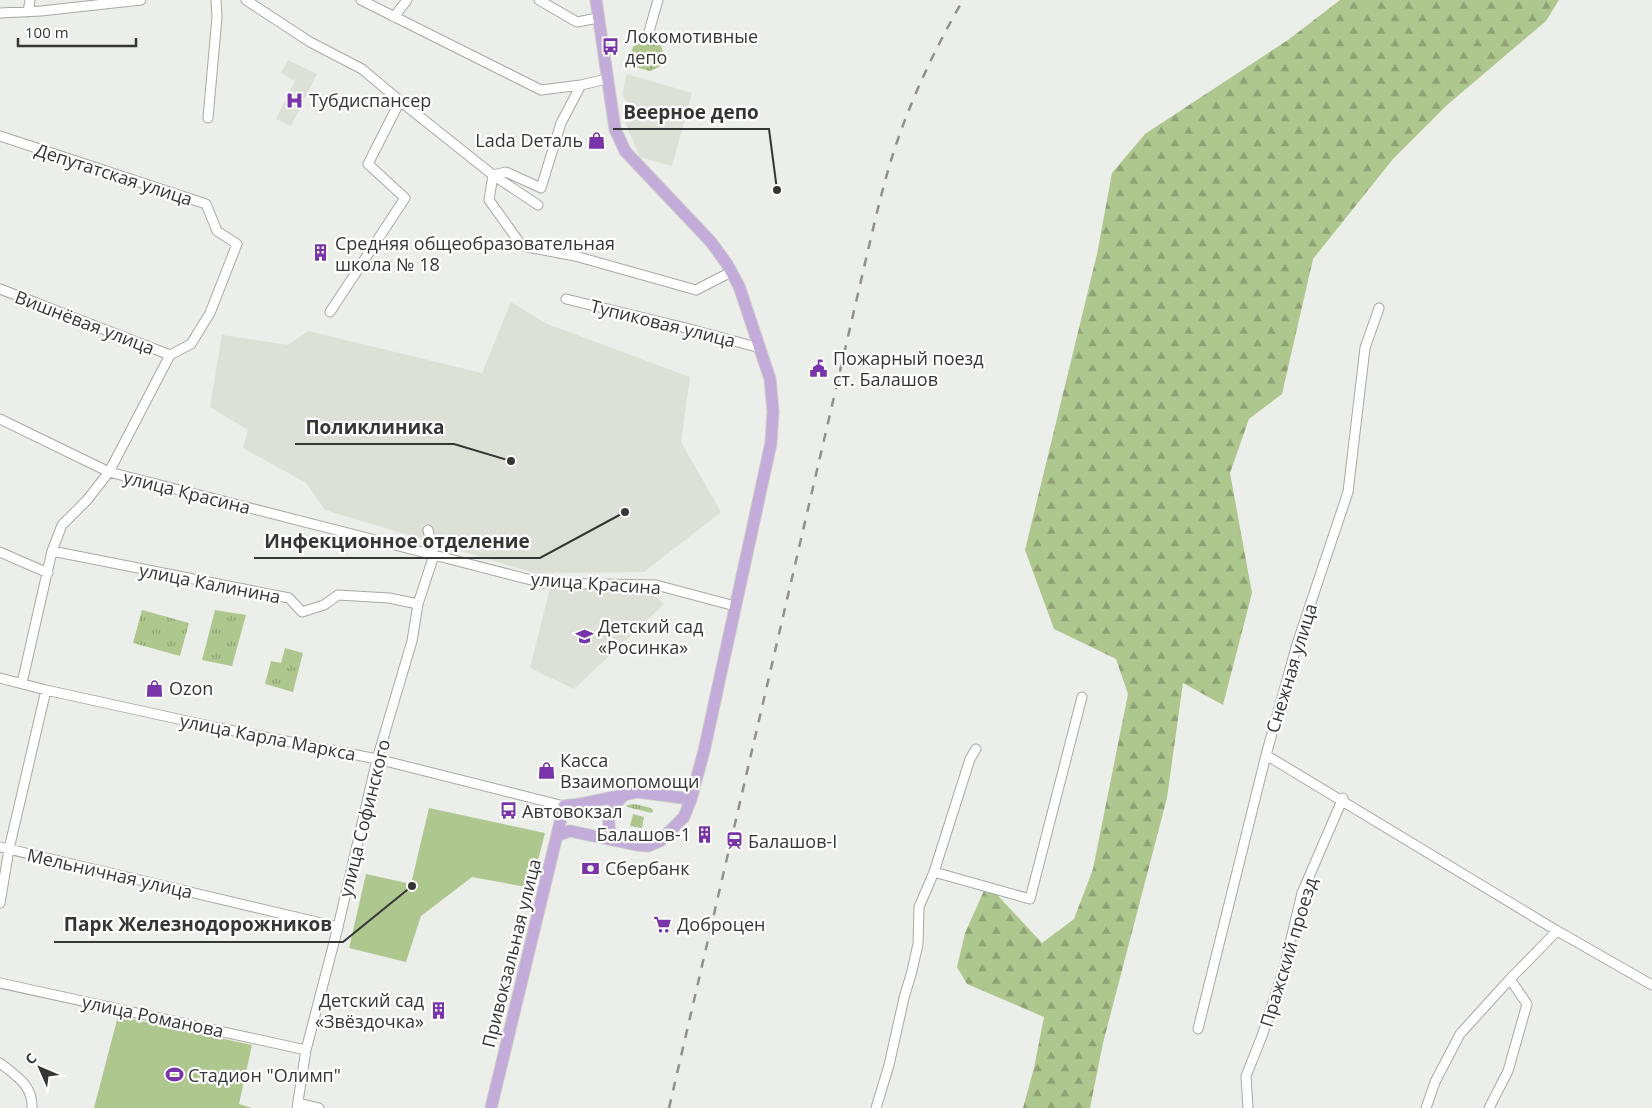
<svg xmlns="http://www.w3.org/2000/svg" width="1652" height="1108" viewBox="0 0 1652 1108" font-family="'Open Sans',sans-serif">
  <style>
    .built { fill: #dce0d6 }
    .grass { fill: url(#grass-tufts) }
    .forest { fill: url(#forest-firs) }
    .park { fill: #aec78e }
    .lines { fill: none; stroke-linecap: round; stroke-linejoin: round }
    .minor-casing { stroke: #a7a9a6; stroke-width: 11 }
    .major-casing { stroke: #cacbca; stroke-width: 13 }
    .minor { stroke: #fff; stroke-width: 9 }
    .major { stroke: #c4acda; stroke-width: 11 }
    .rail { stroke: #90918f; stroke-width: 2.5; stroke-dasharray: 9 9; stroke-linecap: butt }
    .labels { text-anchor: middle; dominant-baseline: central; stroke-width: 4.5; stroke-linejoin: round; paint-order: stroke }
    .poi-label { font-size: 18px; fill: #353635; stroke: #fff; text-anchor: start }
    .street-label { font-size: 18px; fill: #353635; stroke: #fff }
    .leader { fill: none; stroke: #353635; stroke-width: 2 }
    .callout-dot { fill: #353635; stroke: #fff; stroke-width: 2 }
    .callout-label { font-size: 19px; text-anchor: middle; font-weight: bold; fill: #353635; stroke: #fff; stroke-width: 4.5; stroke-linejoin: round; paint-order: stroke }
  </style>
  <defs>
    <pattern id="grass-tufts" width="24" height="20" patternUnits="userSpaceOnUse" patternTransform="scale(1.25)"><rect width="24" height="20" fill="#aec78e"/><path d="M3 7l-1-3M5 7V3M7 7l1-3M15 17l-1-3M17 17v-4M19 17l1-3" fill="none" stroke="#8ea275"/></pattern>
    <pattern id="forest-firs" width="22" height="20" patternUnits="userSpaceOnUse" patternTransform="scale(1.25)"><rect width="22" height="20" fill="#aec78e"/><path d="M5 1l3.5 6h-7zM16 11l3.5 6h-7z" fill="#8ea275"/></pattern>
  </defs>
  <rect width="100%" height="100%" fill="#eceeea"/>
  <path class="built" d="M288,60L317,74L291,126L276,119L295,81L281,73Z
    M627,74L692,93L672,166L640,157L625,122L629,104L622,95Z
    M511,302L547,324L690,377L681,442L721,512L644,572L534,573L325,510L306,483L243,448L248,430L210,407L222,335L288,345L308,331L482,373Z
    M550,588L648,590L664,604L574,689L530,668Z"/>
  <path class="grass" d="M643,38L659,42L664,54L661,66L650,71L627,65L633,47Z
    M142,610L189,623L180,656L133,643Z
    M215,610L246,615L232,666L202,660Z
    M285,648L303,653L293,692L265,684L271,661L281,663Z
    M634,804L651,808L653,810L652,813L627,807V805Z
    M633,814L644,817L642,828L630,826Z
    M620,829L647,836L646,838L642,839L622,835Z"/>
  <path class="forest" d="M1340,0H1559L1546,21L1447,105L1393,159L1313,259L1282,394L1249,419L1230,473L1252,593L1223,705L1183,683L1167,798L1103,1043L1090,1108H1023L1034,1068L1044,1017L967,984L957,967L965,933L987,884L1042,943L1074,919L1093,869L1128,694L1116,659L1054,629L1025,550L1097,254L1112,173L1145,134L1288,40Z"/>
  <path class="park" d="M429,808L545,833L531,888L472,877L421,916L406,962L349,948L366,874L411,884Z
    M118,1016L252,1045L239,1104L252,1108H94Z"/>
  <g class="lines">
    <defs>
      <path id="minor" d="M246,0L310,42L362,69L400,101L493,175L538,205
        M361,0L541,90L581,85
        M539,0L577,22L598,18
        M28,12L30,0
        M0,13L41,11L141,0
        M394,17L407,0
        M648,35L658,0
        M208,118L217,17L216,0
        M0,136L206,204L217,231L237,244L210,313L191,344L170,355L109,472L87,500L62,525L52,551L22,683
        M493,175L489,200L522,246L575,256L696,290L731,272
        M493,175L506,172L541,188L561,123L581,85L607,79
        M0,289L170,355
        M566,299L686,328L760,348
        M330,312L405,198L368,164L400,101
        M0,419L109,472L434,555L543,583L656,585L735,606
        M52,551L289,598L302,612L324,605L338,595L389,598L418,604
        M0,552L48,573
        M0,678L46,690L219,728L377,759L564,806
        M1266,755L1554,929L1652,985
        M0,847L338,927
        M934,872L1030,899L1082,697
        M0,903L9,849L46,690
        M0,983L306,1050
        M1198,1029L1266,755L1297,644L1348,492L1365,348L1379,308
        M0,1063C16,1076 33,1085 32,1108
        M299,1103L319,1108
        M297,1108L306,1050L338,927L377,759L412,641L418,604L434,555L428,530
        M876,1108L889,1065L904,998L912,971L918,944L919,907L934,872L970,759L976,749
        M1248,1108L1246,1076L1262,1036L1284,968L1302,893L1343,798
        M1426,1108L1435,1082L1460,1034L1510,979L1557,931
        M1489,1108L1508,1071L1527,1004L1510,979"/>
      <path id="major" d="M558,835L570,831L637,845L648,846L660,841L684,817L691,799L704,751L771,443L773,411L770,379L739,286L727,264L711,242L625,151L615,129L596,0
        M612,839C605,818 609,810 624,795
        M491,1108L564,806L580,804L638,792L691,799"/>
    </defs>
    <use href="#minor" class="minor-casing"/>
    <use href="#major" class="major-casing"/>
    <use href="#minor" class="minor"/>
    <use href="#major" class="major"/>
    <path class="rail" d="M669,1108L866,259C873,229 880,198 889,167C906,109 933,52 963,0"/>
  </g>
  <defs>
    <symbol id="bus-bare" viewBox="-9 -9 18 18"><path d="M-5-6H5V4H4V6H2V4H-2V6H-4V4H-5ZM-3.5-4V0h7V-4ZM-3.5 1.2v1.5H-2V1.2ZM2 1.2v1.5H3.5V1.2Z" fill="#7834a8" stroke="#fff" stroke-width="2.5" paint-order="stroke"/></symbol>
    <symbol id="hospital-bare" viewBox="-9 -9 18 18"><path d="M-5-5h3v3.5h4V-5h3V5h-3V1.5h-4V5h-3Z" fill="#7834a8" stroke="#fff" stroke-width="2.5" paint-order="stroke"/></symbol>
    <symbol id="shop-bare" viewBox="-9 -9 18 18"><path d="M-5-2.5h2.3a2.7 3.5 0 0 1 5.4 0H5L5.5 6h-11ZM-1.5-2.5h3a1.5 2.3 0 0 0-3 0Z" fill="#7834a8" stroke="#fff" stroke-width="2.5" paint-order="stroke"/></symbol>
    <symbol id="building-bare" viewBox="-9 -9 18 18"><path d="M-4-6H4V6H1V3H-1V6H-4ZM-2.5-4.3h1.7v1.8h-1.7ZM.8-4.3h1.7v1.8H.8ZM-2.5-1h1.7V.8h-1.7ZM.8-1h1.7V.8H.8Z" fill="#7834a8" stroke="#fff" stroke-width="2.5" paint-order="stroke"/></symbol>
    <symbol id="civic-bare" viewBox="-9 -9 18 18"><path d="M-.6-6.5H3V-4.5H.6V-3L4-1V1h2V6H-6V1h2V-1L-.6-3ZM-1.2 2.5V6h2.4V2.5Z" fill="#7834a8" stroke="#fff" stroke-width="2.5" paint-order="stroke"/></symbol>
    <symbol id="school-bare" viewBox="-9 -9 18 18"><path d="M0-5L7-2L0 1L-7-2ZM-4 1L0 2.5L4 1V4Q0 6-4 4Z" fill="#7834a8" stroke="#fff" stroke-width="2.5" paint-order="stroke"/></symbol>
    <symbol id="station-bare" viewBox="-9 -9 18 18"><path d="M-3-6H3Q5-6 5-4V2Q5 4 3 4L4.5 6H3L1.5 4h-3L-3 6H-4.5L-3 4Q-5 4-5 2V-4Q-5-6-3-6ZM-3.5-4v3h7v-3ZM-3.5 1v1.5H-2V1ZM2 1v1.5H3.5V1Z" fill="#7834a8" stroke="#fff" stroke-width="2.5" paint-order="stroke"/></symbol>
    <symbol id="bank-bare" viewBox="-9 -9 18 18"><path d="M-6-4H6V4H-6ZM0-2.3a2.3 2.3 0 1 0 0 4.6a2.3 2.3 0 1 0 0-4.6Z" fill="#7834a8" stroke="#fff" stroke-width="2.5" paint-order="stroke"/></symbol>
    <symbol id="supermarket-bare" viewBox="-9 -9 18 18"><path d="M-6-5.5h2.5l.6 2H6L4.5 2H-2.5L-4.4-4H-6ZM-1.5 3.2a1.3 1.3 0 1 0 .1 0ZM3 3.2a1.3 1.3 0 1 0 .1 0Z" fill="#7834a8" stroke="#fff" stroke-width="2.5" paint-order="stroke"/></symbol>
    <symbol id="stadium-bare" viewBox="-9 -9 18 18"><path d="M0-5a6.5 5 0 1 0 0 10a6.5 5 0 1 0 0-10ZM-3.5-1.8h7v3.6h-7Z" fill="#7834a8" stroke="#fff" stroke-width="2.5" paint-order="stroke"/></symbol>
  </defs>
  <g fill-rule="evenodd">
    <use href="#bus-bare" x="598" y="34" width="25" height="25"/>
    <use href="#hospital-bare" x="282" y="88" width="25" height="25"/>
    <use href="#shop-bare" x="584" y="128" width="25" height="25"/>
    <use href="#building-bare" x="308" y="240" width="25" height="25"/>
    <use href="#civic-bare" x="806" y="356" width="25" height="25"/>
    <use href="#school-bare" x="572" y="624" width="25" height="25"/>
    <use href="#shop-bare" x="142" y="676" width="25" height="25"/>
    <use href="#shop-bare" x="534" y="758" width="25" height="25"/>
    <use href="#bus-bare" x="496" y="798" width="25" height="25"/>
    <use href="#building-bare" x="692" y="822" width="25" height="25"/>
    <use href="#station-bare" x="722" y="828" width="25" height="25"/>
    <use href="#bank-bare" x="578" y="856" width="25" height="25"/>
    <use href="#supermarket-bare" x="650" y="912" width="25" height="25"/>
    <use href="#building-bare" x="426" y="998" width="25" height="25"/>
    <use href="#stadium-bare" x="162" y="1062" width="25" height="25"/>
  </g>
  <g class="labels">
    <g class="poi-label">
      <text x="625" y="36">Локомотивные<tspan x="625" dy="21">депо</tspan></text>
      <text x="309" y="100">Тубдиспансер</text>
      <text x="583" y="140" text-anchor="end">Lada Dеталь</text>
      <text x="335" y="243">Средняя общеобразовательная<tspan x="335" dy="21">школа № 18</tspan></text>
      <text x="833" y="358">Пожарный поезд<tspan x="833" dy="21">ст. Балашов</tspan></text>
      <text x="598" y="626">Детский сад<tspan x="598" dy="21">«Росинка»</tspan></text>
      <text x="169" y="688">Ozon</text>
      <text x="560" y="760">Касса<tspan x="560" dy="21">Взаимопомощи</tspan></text>
      <text x="522" y="811">Автовокзал</text>
      <text x="691" y="834" text-anchor="end">Балашов-1</text>
      <text x="748" y="841">Балашов-I</text>
      <text x="605" y="868">Сбербанк</text>
      <text x="677" y="924">Доброцен</text>
      <text x="424" y="1000" text-anchor="end">Детский сад<tspan x="424" dy="21">«Звёздочка»</tspan></text>
      <text x="188" y="1075">Стадион "Олимп"</text>
    </g>
    <g class="street-label">
      <text transform="translate(114 174) rotate(18)">Депутатская улица</text>
      <text transform="translate(85 322) rotate(21)">Вишнёвая улица</text>
      <text transform="translate(663 323) rotate(14)">Тупиковая улица</text>
      <text transform="translate(187 492) rotate(14)">улица Красина</text>
      <text transform="translate(210 583) rotate(11)">улица Калинина</text>
      <text transform="translate(596 583) rotate(4)">улица Красина</text>
      <text transform="translate(1291 668) rotate(-73)">Снежная улица</text>
      <text transform="translate(268 737) rotate(11)">улица Карла Маркса</text>
      <text transform="translate(364 818) rotate(-76)">улица Софинского</text>
      <text transform="translate(110 873) rotate(13)">Мельничная улица</text>
      <text transform="translate(1288 952) rotate(-73)">Пражский проезд</text>
      <text transform="translate(511 953) rotate(-76)">Привокзальная улица</text>
      <text transform="translate(153 1016) rotate(12)">улица Романова</text>
    </g>
  </g>
  <path class="leader" d="M777 190L769 129H613M511 461L454 444H295M625 512L540 558H254M412 886L343 942H54"/>
  <g class="callout-dot">
    <circle cx="777" cy="190" r="5"/>
    <circle cx="511" cy="461" r="5"/>
    <circle cx="625" cy="512" r="5"/>
    <circle cx="412" cy="886" r="5"/>
  </g>
  <g class="callout-label">
    <text x="691" y="119">Веерное депо</text>
    <text x="375" y="434">Поликлиника</text>
    <text x="397" y="548">Инфекционное отделение</text>
    <text x="198" y="931">Парк Железнодорожников</text>
  </g>
  <g transform="translate(40 1068) rotate(315)" stroke="#ffffff" stroke-width="4" paint-order="stroke">
  <path d="M0-4L9 19L0 12L-9 19Z" fill="#353635"/>
  <text y="-8" font-size="14" font-weight="bold" text-anchor="middle" fill="#353635">С</text>
  </g>
  <path d="M18 38v8h118v-8" fill="none" stroke="#353635" stroke-width="2.5"/>
  <text x="25" y="38" font-size="15" fill="#353635" stroke="#ffffff" stroke-width="4" paint-order="stroke">100 m</text>
</svg>
